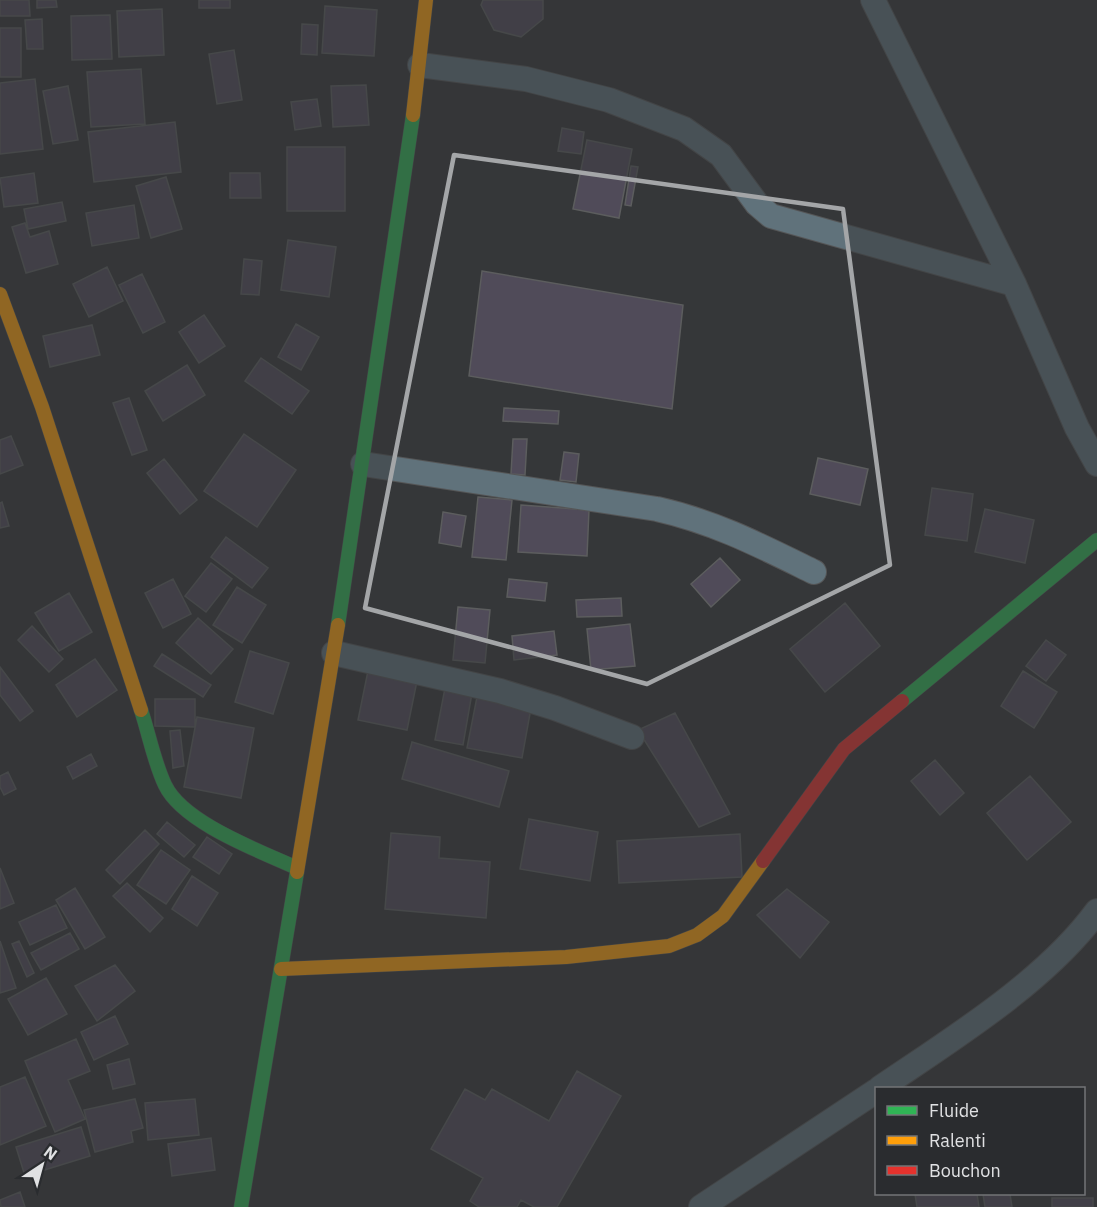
<svg xmlns="http://www.w3.org/2000/svg" width="1097" height="1207" viewBox="0 0 1097 1207" font-family="'IBM Plex Sans',sans-serif">
  <style>
    .building { fill: #504b59; stroke: #5c5d5e; stroke-width: 1.5 }
    .lines { fill: none; stroke-linecap: round; stroke-linejoin: round }
    .street-casing { stroke: #555657; stroke-width: 26 }
    .fast-casing { stroke: #555657; stroke-width: 15 }
    .slow-casing { stroke: #555657; stroke-width: 15 }
    .jam-casing { stroke: #555657; stroke-width: 15 }
    .street { stroke: #60727b; stroke-width: 24 }
    .fast { stroke: #30b455; stroke-width: 14 }
    .slow { stroke: #ff9f0a; stroke-width: 14 }
    .jam { stroke: #e5322d; stroke-width: 14 }
    .marked { fill: none; stroke: #a4a6a8; stroke-width: 4.5; stroke-linejoin: round }
  </style>
  <rect width="100%" height="100%" fill="#353739"/>
  <path class="building" d="M0,0H29L30,16H0Z
    M37,0H56L57,7L37,8Z
    M199,0H230V8H199Z
    M483,0H543V19L521,37L494,30L481,5Z
    M325,6L377,10L374,56L322,53Z
    M162,9L164,55L119,57L117,11Z
    M110,15L112,59L72,60L71,16Z
    M42,19L43,49H27L25,20Z
    M302,24L318,25L317,55L301,54Z
    M0,28H21V77H0Z
    M234,50L242,100L217,104L209,54Z
    M141,69L145,124L91,127L87,72Z
    M35,79L43,149L0,154V83Z
    M366,85L369,125L333,127L331,86Z
    M68,86L78,140L53,144L43,91Z
    M317,99L321,126L295,130L291,102Z
    M175,122L181,172L94,182L88,132Z
    M562,128L584,132L581,154L558,151Z
    M587,140L632,149L619,218L573,209Z
    M287,147H345V211H287Z
    M631,166L638,167L631,206L625,205Z
    M34,173L38,203L4,207L0,178Z
    M230,173H260L261,198H230Z
    M166,177L182,229L151,238L136,186Z
    M62,202L66,221L28,229L24,209Z
    M134,205L139,238L92,246L86,213Z
    M25,223L30,237L49,231L58,264L26,273L12,227Z
    M288,240L336,247L329,297L281,290Z
    M244,259L262,261L259,295L241,294Z
    M107,267L123,301L89,317L73,284Z
    M482,271L683,305L672,409L469,376Z
    M142,274L165,322L143,333L119,285Z
    M204,315L225,346L199,363L179,332Z
    M296,324L319,337L301,370L278,357Z
    M92,325L100,355L50,367L43,336Z
    M261,358L309,391L292,414L245,381Z
    M187,365L205,395L163,421L145,391Z
    M129,398L147,450L132,455L113,403Z
    M504,408L559,411L558,424L503,421Z
    M244,434L296,470L257,527L204,491Z
    M11,436L23,465L0,474V440Z
    M513,439H527L525,475L511,474Z
    M564,452L579,454L576,482L560,480Z
    M818,458L868,469L860,505L810,494Z
    M164,459L197,500L180,514L147,473Z
    M932,488L973,494L967,541L925,535Z
    M478,497L512,500L506,560L472,557Z
    M2,502L9,526L0,528V503Z
    M521,505L589,510L587,556L518,552Z
    M985,509L1034,520L1025,563L975,552Z
    M443,512L466,516L461,547L439,543Z
    M226,537L268,568L252,588L211,557Z
    M720,558L740,580L711,607L691,584Z
    M211,563L232,579L206,612L185,596Z
    M173,579L191,614L163,628L145,593Z
    M509,579L547,583L545,601L507,597Z
    M237,587L266,605L242,643L213,625Z
    M69,593L92,632L59,651L35,613Z
    M621,598L622,616L577,617L576,600Z
    M845,603L880,646L825,692L790,649Z
    M458,607L490,610L485,663L453,660Z
    M198,618L233,649L211,674L176,643Z
    M630,624L635,666L591,670L587,629Z
    M32,626L63,659L49,672L18,640Z
    M554,631L557,655L514,660L512,636Z
    M1046,640L1066,655L1046,681L1026,666Z
    M250,651L289,663L273,714L235,702Z
    M162,654L211,685L203,697L154,666Z
    M95,659L117,690L77,717L56,685Z
    M0,667L33,711L20,721L0,695Z
    M368,671L417,681L407,730L358,720Z
    M1023,671L1057,692L1034,728L1001,706Z
    M445,688L472,693L463,745L435,740Z
    M477,697L531,708L522,758L467,748Z
    M155,699H195V727L155,726Z
    M675,713L730,814L699,827L638,730Z
    M197,717L254,728L241,798L184,787Z
    M180,730L184,766L173,768L170,731Z
    M412,742L509,771L499,807L402,779Z
    M91,754L97,766L73,779L67,767Z
    M935,760L964,793L940,815L911,781Z
    M8,772L16,789L4,795L0,787V776Z
    M1030,776L1071,822L1027,860L987,813Z
    M529,819L598,832L590,881L520,869Z
    M167,822L195,845L184,857L157,834Z
    M145,830L159,844L120,884L106,870Z
    M391,833L440,837L439,858L490,862L486,918L385,909Z
    M740,834L742,877L619,883L617,841Z
    M207,837L232,854L219,874L193,857Z
    M161,850L190,870L166,904L137,885Z
    M0,868L14,903L0,909Z
    M192,876L218,893L197,926L172,909Z
    M127,883L163,918L150,932L113,896Z
    M75,888L105,937L85,949L56,900Z
    M787,889L829,922L800,958L757,915Z
    M56,905L67,928L30,945L19,922Z
    M70,933L79,949L41,970L31,953Z
    M0,941L16,988L0,993Z
    M19,941L34,973L27,977L12,944Z
    M115,965L135,991L97,1021L75,986Z
    M46,978L67,1014L28,1035L8,999Z
    M115,1016L128,1044L94,1060L81,1032Z
    M76,1039L90,1071L68,1080L85,1119L55,1132L25,1061Z
    M129,1059L135,1084L113,1089L107,1065Z
    M577,1071L621,1096L557,1207H534L521,1200L517,1207H479L470,1201L483,1178L431,1149L465,1089L485,1100L492,1089L549,1121Z
    M25,1077L46,1126L0,1145V1087Z
    M135,1099L143,1128L131,1131L133,1142L95,1152L84,1110Z
    M195,1099L199,1135L148,1140L145,1103Z
    M81,1127L90,1156L25,1176L16,1147Z
    M211,1138L215,1170L172,1176L168,1144Z
    M20,1192L25,1207H1L0,1200Z
    M915,1194H977L979,1207H917Z
    M983,1194H1010L1012,1207H985Z
    M1052,1198H1093V1207H1052Z"/>
  <g class="lines">
    <defs>
      <path id="street" d="M873,0L1014,284L1077,428L1097,464
        M420,65L526,79L609,100L684,129L721,155L757,204L771,216L1014,284
        M363,464L657,509C715,522 761,546 814,572
        M334,653L500,691L555,708L632,737
        M880,1088C952,1039 1045,982 1097,911
        M701,1207L876,1091"/>
      <path id="fast" d="M338,625L413,115
        M902,701L1097,540
        M141,710C149,734 154,762 165,785C183,823 260,851 297,868
        M241,1207L297,872"/>
      <path id="slow" d="M413,115L426,0
        M0,294L42,407L141,710
        M297,872L338,625
        M281,969L566,957L669,946L697,935L723,916L763,861"/>
      <path id="jam" d="M763,861L844,749L902,701"/>
    </defs>
    <use href="#street" class="street-casing"/>
    <use href="#fast" class="fast-casing"/>
    <use href="#slow" class="slow-casing"/>
    <use href="#jam" class="jam-casing"/>
    <use href="#street" class="street"/>
    <use href="#fast" class="fast"/>
    <use href="#slow" class="slow"/>
    <use href="#jam" class="jam"/>
  </g>
  <path d="M0 0H1097V1207H0ZM454,155L843,209L890,565L647,684L365,608Z" fill="#353739" fill-opacity=".55" fill-rule="evenodd"/>
  <path class="marked" d="M454,155L843,209L890,565L647,684L365,608Z"/>
  <rect x="875" y="1087" width="210" height="108" fill="#2a2c2f" stroke="#737477" stroke-width="1.5"/>
  <rect x="887" y="1106" width="30" height="9" fill="#30b455" stroke="#737477" stroke-width="1.5"/>
  <text x="929" y="1117" font-size="18" fill="#e0e1e3">Fluide</text>
  <rect x="887" y="1136" width="30" height="9" fill="#ff9f0a" stroke="#737477" stroke-width="1.5"/>
  <text x="929" y="1147" font-size="18" fill="#e0e1e3">Ralenti</text>
  <rect x="887" y="1166" width="30" height="9" fill="#e5322d" stroke="#737477" stroke-width="1.5"/>
  <text x="929" y="1177" font-size="18" fill="#e0e1e3">Bouchon</text>
  <g transform="translate(42 1165) rotate(36)" stroke="#2a2c2f" stroke-width="4.5" paint-order="stroke">
  <path d="M0-4.5L10 22L0 15L-10 22Z" fill="#e0e1e3"/>
  <text y="-9" font-size="16" font-weight="bold" text-anchor="middle" fill="#e0e1e3">N</text>
  </g>
</svg>
